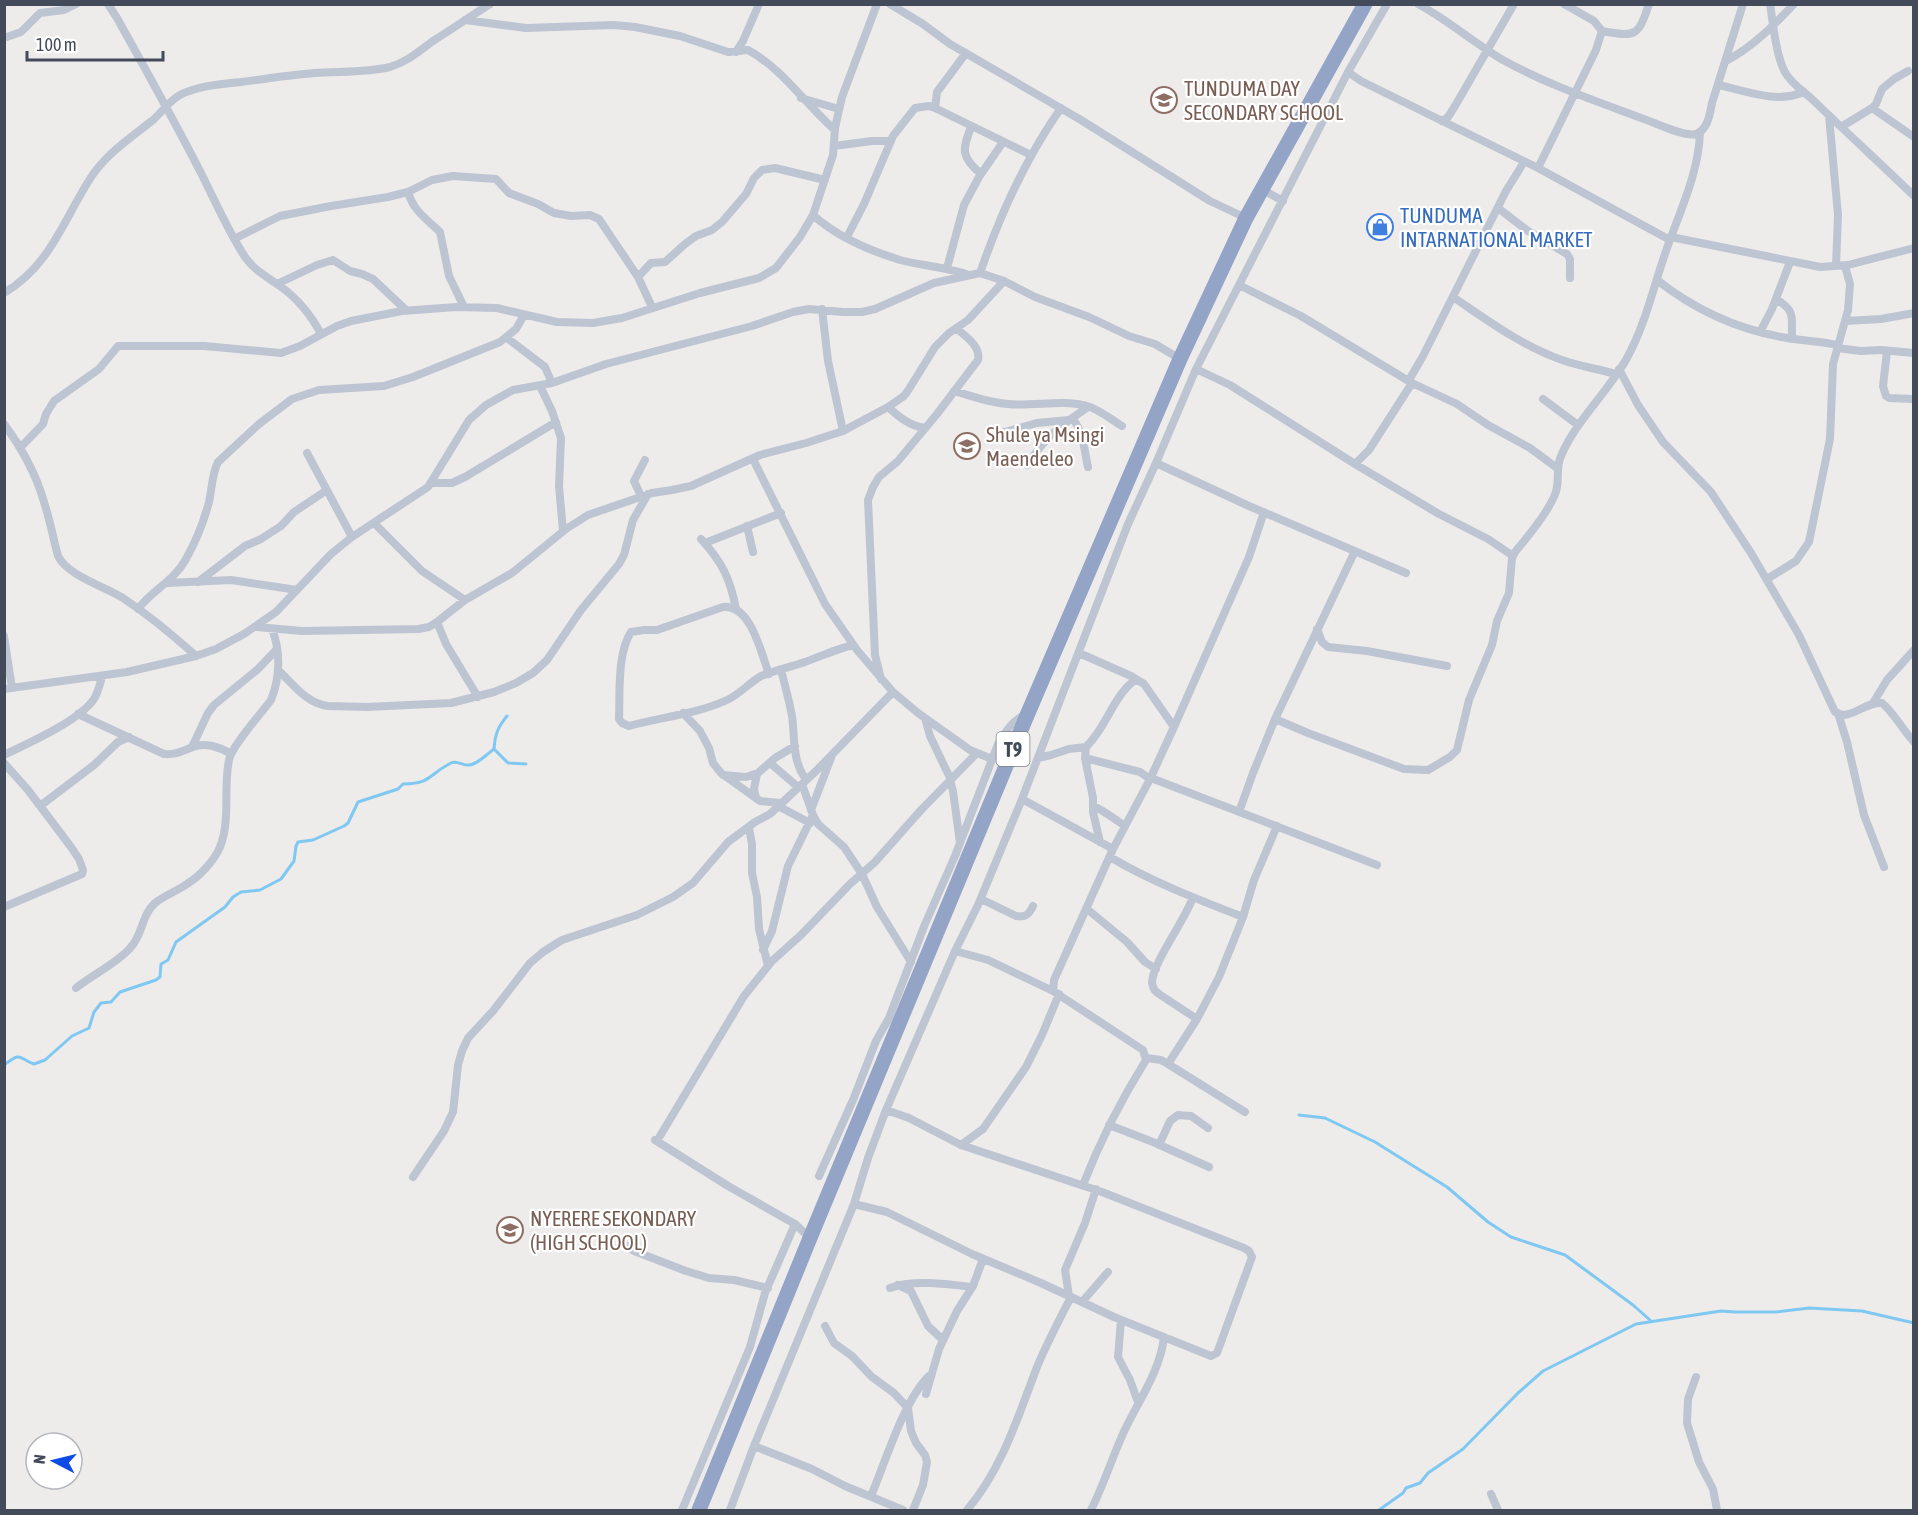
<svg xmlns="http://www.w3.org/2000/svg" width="1918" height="1515" viewBox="0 0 1918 1515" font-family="'Asap Condensed',sans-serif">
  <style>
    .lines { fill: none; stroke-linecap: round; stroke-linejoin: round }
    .stream { stroke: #7fc8f1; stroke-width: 3 }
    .minor { stroke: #bdc5d2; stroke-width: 8 }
    .trunk { stroke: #94a4c6; stroke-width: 15 }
    .labels { text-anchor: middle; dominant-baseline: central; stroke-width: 4.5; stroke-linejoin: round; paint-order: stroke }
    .shield { fill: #fff; stroke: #7b818c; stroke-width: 1.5 }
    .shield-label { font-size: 20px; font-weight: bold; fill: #434b5a }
    .education-label { font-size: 21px; fill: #785e54; stroke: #fff; text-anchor: start }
    .shop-label { font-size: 21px; fill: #366cbe; stroke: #fff; text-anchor: start }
  </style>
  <rect width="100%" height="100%" fill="#eeebeb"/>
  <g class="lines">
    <path class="stream" d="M507,716C498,727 495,734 494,749L508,763L526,764
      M4,1065C23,1051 17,1058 34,1064L45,1060L72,1036L89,1028L94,1012L101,1003L111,1002L120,992L156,980L160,977L161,964L168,960L176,942L225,907L233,897L241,892L260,890L281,879L294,861L296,846L298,842L313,840L344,826L348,823L358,802L398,789L403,784C432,783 427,776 449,764C455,760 460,764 467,765C476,766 487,754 494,749
      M1299,1115L1325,1118L1375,1142L1447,1187L1488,1222L1511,1237L1565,1255L1633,1305L1650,1320
      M1379,1510L1403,1493L1406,1488L1420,1483L1428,1473L1463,1449L1518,1393L1543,1371L1636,1324L1721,1311L1735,1312H1776L1809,1308L1862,1311L1914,1323"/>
    <path class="minor" d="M108,4L117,18C146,70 175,122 202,175C216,203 228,231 245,257C254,270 267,277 280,286C298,299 311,315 321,334
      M890,4L923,24L950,44L1081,120L1210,201L1246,218
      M1418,4C1448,20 1474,43 1503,60C1548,85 1596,101 1644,119C1656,123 1684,137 1696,134C1708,130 1710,113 1712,103L1743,4
      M1770,4C1773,23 1776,56 1785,72C1791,84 1804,91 1814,101C1847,133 1881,164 1914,196
      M465,20L526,28L614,25L635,27L680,36L728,52L748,50C783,69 806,105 835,130
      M1602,31C1636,37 1638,37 1649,4
      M4,38L21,32L40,13L64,10L76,4
      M736,52L743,41L759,4
      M1726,61C1753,47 1773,26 1794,4
      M1348,72L1361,81L1538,168L1670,240
      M1718,85C1747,91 1775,104 1804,92
      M801,98L839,109
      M935,108L937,92L966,53
      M1872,108L1914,137
      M1829,116L1838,215L1836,266
      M1442,121L1448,117L1455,106L1514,4
      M971,127C962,150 961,157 981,174
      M1841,127L1872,108L1876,104L1882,89L1894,79L1908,71
      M834,146L872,141H891
      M1538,168L1596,50L1602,31L1594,21L1564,4
      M1261,189L1283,201
      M408,192C414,212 426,218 440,232L449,276L464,307
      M1498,208L1528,231L1567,254L1570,259V278
      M813,215C836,236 871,251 900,260C923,266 947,267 969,275
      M847,237L864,204L893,136L915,108L929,106L935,108L1031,155
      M1671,237L1820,267L1848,265L1914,248
      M234,239L280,216L331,206L388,197L408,192L432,180L453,176L496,179L509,193L538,204L554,213L571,216L590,215L599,219L638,277L652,307
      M947,268L964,205L979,177L1003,142
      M980,273C1000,215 1025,159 1061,108
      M638,277L651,263L665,262L685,244L696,236L712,230L722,222L746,194L754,178L762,170L775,168L825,180
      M1657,280C1695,310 1739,330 1787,338C1804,341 1820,341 1837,345
      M277,284L317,265L333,260L350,271L362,274L373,279L407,311
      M1239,285L1301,316L1412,383L1457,404L1488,425L1530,448L1557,468
      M4,293C49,266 62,224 88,182C104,155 129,139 153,120C162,112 169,101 180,95C197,86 221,84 241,82C265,79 289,75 314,73C339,71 365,73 390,67C407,62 419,51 433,41C452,29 471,16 490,4
      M1453,297C1487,320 1522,346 1562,360C1579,366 1598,369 1616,374
      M1776,299C1797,312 1791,318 1792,339
      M822,309L828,361L843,431
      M1845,321L1881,319L1914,313
      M1760,332L1772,309L1790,262
      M507,338L545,367L552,383
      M1837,348L1861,351L1881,350L1914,353
      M1887,351L1883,386L1886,396L1889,398L1914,399
      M1196,369L1230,385L1355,464L1439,514L1488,539L1513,556
      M1619,369L1638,405L1663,442L1711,492L1751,553L1799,635L1835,712C1850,722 1865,701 1882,703C1895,714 1902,729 1914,742
      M1409,380L1423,356L1506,191L1524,162
      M540,386L552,411L561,438L559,486L563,531
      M954,391C972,396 989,403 1008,404C1035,407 1064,398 1090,407C1101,411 1112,420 1122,426
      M1543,399L1578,425
      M888,407C899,417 910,426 925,428
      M1072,418C1084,432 1084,450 1088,467
      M4,424C21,447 36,474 44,502C50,520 53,538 58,556C68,576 104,586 123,598C147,614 175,637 196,656
      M1001,433L1037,423L1068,420
      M20,448L43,424L46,414L54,401L99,369L118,346H204L281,353L300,346L337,326L351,321L402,311L456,307L497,308L557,322L593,323L622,318L700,293L759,278L776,268L800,237L813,215L833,155L835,128L842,97L877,4
      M307,453L352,537
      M753,459L825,604L857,650L893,692L918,713L970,750L992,759
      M1156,463L1249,506L1406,573
      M1355,464L1369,450L1412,383
      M1027,465C1047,435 1059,427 1088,407
      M431,483H452L465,477L556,422
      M641,496L634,481L645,460
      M374,523L422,571L465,600
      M747,526L753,552
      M701,539C722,562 730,578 736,609
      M705,543L781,513
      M1767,579L1796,561L1809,542L1830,439L1833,364L1848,310L1850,284L1845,266
      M198,582L245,546L261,539L281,526L294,512L327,490
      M167,583L231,580L297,590
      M138,609C152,590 174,581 186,559C196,541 204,521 209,502C212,489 212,473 218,462L259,424L292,399L319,390L384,386L413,377L500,342L516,329L524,315
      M437,622L446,644L478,697
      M257,627L302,631L418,629L429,627L437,622L465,600L512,573L566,529L588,515L652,493L672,490L691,486L760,455L806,443L843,431L888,407L904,396L909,389L935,347L949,333L968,320L1004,281
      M1317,629L1322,642L1328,647L1367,651L1447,666
      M4,636L12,688
      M1079,653L1131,676L1144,684L1174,727
      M278,670C293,684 307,704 328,706L367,707L451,703L494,692L516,683L533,673L547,660L581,610L619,564L624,555L633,520L648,494
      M781,670C785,685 789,700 792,716C795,737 792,762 806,779
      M769,674C761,653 751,604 723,607L657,630H644L631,632C617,653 620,694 619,719L622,723L629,726C661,717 697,714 727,700C740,694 749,683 761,676C775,670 791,667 805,662C821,656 837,649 853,645
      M881,679L875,655L868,500L873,487L879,477L898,461L937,414L978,360C981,346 965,336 956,328
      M4,689L127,672L196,656L216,649L244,634L276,612L331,554L352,537L428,487L469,420L486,405L513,390L552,383L606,364L752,326L793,312L809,309L843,312H862L875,309L934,283L980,273L1004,281L1035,297L1089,317L1129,336L1155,344L1180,359
      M1873,703L1887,680L1914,650
      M683,713L700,731L709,748L713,763L721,773L760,801L780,803
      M1838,713L1847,742L1864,815L1884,867
      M78,714L164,754C176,755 182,751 193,747C205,742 220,747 231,754
      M925,718L930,736L951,780
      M1275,719L1308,733L1404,769L1428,770L1450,757L1457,750L1469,700L1492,645L1497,621L1509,593L1512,558L1515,552C1526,539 1555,504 1557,487C1559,476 1556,467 1561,456C1577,419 1608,392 1627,358C1646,323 1653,288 1666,251C1679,213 1699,173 1700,132
      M192,747L208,713L214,705L258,669L277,649
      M1086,747L1085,758L1093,798V812L1100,842
      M4,755C29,743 79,721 94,699C98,693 100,684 102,677
      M1038,758L1051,755L1069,749L1086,747C1107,727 1112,697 1136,679
      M1085,758L1140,772L1150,779
      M4,763L28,790L71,847L79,859L83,870L82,874L4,907
      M770,763L798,787
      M723,775L746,777L758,773L775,758L795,746
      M1151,778L1377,865
      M950,781L953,791L960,843
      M802,784L813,815L818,824L844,847L862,874L877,907L911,962
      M756,798L754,789L757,774
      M1022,799L1113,849
      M40,806L94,765L118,742L129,737
      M778,806L810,823
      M1093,806C1105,811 1114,819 1125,826
      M811,810L831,758
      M1239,812L1253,773L1275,719L1355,551
      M749,828L752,844V873L757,897L759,929L768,966
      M1110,857C1150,881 1199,900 1243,917
      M1193,897C1186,919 1152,963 1152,983C1153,989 1155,991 1159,994L1197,1019
      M981,899L1016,916C1026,918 1029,914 1033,906
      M1087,909L1127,942L1145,962L1156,969
      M763,950L772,931L788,866L813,815
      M955,951L988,960L1053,991L1143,1050L1146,1060C1121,1100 1100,1141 1083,1185
      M76,988C92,975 119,962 131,947C143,934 141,916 155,903C165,895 177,891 187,884C200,876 214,861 220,847C231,819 223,789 229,760C232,745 261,714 271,700C280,678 281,652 272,629
      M1053,991L1054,980L1113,849L1150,779L1174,727L1249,557L1264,512
      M1147,1058L1161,1060L1168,1064L1245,1112
      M1168,1064L1197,1019L1219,977L1243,917L1254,880L1277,826
      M1109,1125L1153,1142L1209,1167
      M660,1136L744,996L772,961L801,935L850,884L875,862L921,810L977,753
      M655,1140L728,1186L795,1224L810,1238
      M961,1145L983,1129L1026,1067L1042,1035L1059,994
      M1159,1145L1170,1121L1178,1115L1191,1116L1208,1128
      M819,1176L853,1100L876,1041L889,1018L925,924L955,856L998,744C1006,731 1012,721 1026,714
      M413,1177L444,1131L453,1112L458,1065L462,1051L468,1038L493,1011L530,963L543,952L562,940L637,915L673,897L693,883L728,842L755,822L770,814L816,771L893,692
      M854,1204L887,1212L972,1254L1041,1283L1114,1317L1211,1356L1217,1353L1252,1257L1249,1251L1244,1248L1102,1192L961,1145L909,1118L886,1110
      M621,1242L634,1251L686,1271L709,1278L734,1280L768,1288
      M898,1285L911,1291L928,1326L943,1340
      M890,1288C912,1279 949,1284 972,1287
      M1069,1296L1065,1270L1085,1223L1096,1189
      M1082,1302L1108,1272
      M1121,1320L1118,1357L1130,1380L1138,1402
      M825,1326L834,1343L852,1356L872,1377L894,1393L908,1408L911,1431L916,1443L925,1455L927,1462L923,1485L913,1510
      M1696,1377L1688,1399L1687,1423L1699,1462L1713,1489L1717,1510
      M926,1394L939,1349L957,1311L973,1286L983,1259
      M754,1446L812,1469L845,1486L903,1510
      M1491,1494L1498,1510
      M871,1496C885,1463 904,1400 929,1376
      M682,1510L750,1347L765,1293L795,1224
      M730,1510L754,1446L854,1204L868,1158L886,1110L955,951L978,905L1022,799L1128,524L1156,463L1196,369L1348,72L1387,4
      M967,1510C1002,1469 1018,1417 1037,1367C1047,1343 1059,1320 1071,1297
      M1091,1510C1103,1486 1111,1461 1122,1436C1136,1404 1160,1373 1164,1337"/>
    <path class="trunk" d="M699,1510L810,1238L1028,713L1180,359L1246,218L1365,4"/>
  </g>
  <defs>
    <symbol id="school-ring" viewBox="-11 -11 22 22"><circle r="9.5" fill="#fff" stroke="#8d6e63" stroke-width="1.5"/><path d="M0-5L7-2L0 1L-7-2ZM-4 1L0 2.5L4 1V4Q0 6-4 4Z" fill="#8d6e63"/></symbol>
    <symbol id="shop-ring" viewBox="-11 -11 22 22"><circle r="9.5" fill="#fff" stroke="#3f7fe0" stroke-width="1.5"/><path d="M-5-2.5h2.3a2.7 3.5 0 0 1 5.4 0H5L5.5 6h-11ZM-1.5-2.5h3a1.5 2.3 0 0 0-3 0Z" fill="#3f7fe0"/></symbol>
  </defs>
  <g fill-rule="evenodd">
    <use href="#school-ring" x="1149" y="85" width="30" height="30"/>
    <use href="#shop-ring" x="1365" y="212" width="30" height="30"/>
    <use href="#school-ring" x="952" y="431" width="30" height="30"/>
    <use href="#school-ring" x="495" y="1215" width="30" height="30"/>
  </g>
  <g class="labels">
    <rect class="shield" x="996.5" y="732" width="33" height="34" rx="4.5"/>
    <g class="shield-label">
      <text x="1013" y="749">T9</text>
    </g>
    <g class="education-label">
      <text x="1184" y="88">TUNDUMA DAY<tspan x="1184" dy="24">SECONDARY SCHOOL</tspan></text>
      <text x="986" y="434">Shule ya Msingi<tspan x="986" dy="24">Maendeleo</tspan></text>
      <text x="530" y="1218">NYERERE SEKONDARY<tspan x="530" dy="24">(HIGH SCHOOL)</tspan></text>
    </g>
    <g class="shop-label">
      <text x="1400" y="215">TUNDUMA<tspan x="1400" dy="24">INTARNATIONAL MARKET</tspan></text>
    </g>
  </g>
  <rect width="1918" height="1515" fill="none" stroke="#434b5a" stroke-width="12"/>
  <g transform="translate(54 1461) rotate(277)"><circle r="28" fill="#ffffff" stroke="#b4b7bd" stroke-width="1.5"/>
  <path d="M0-4.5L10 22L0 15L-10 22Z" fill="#0d4be6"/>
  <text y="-9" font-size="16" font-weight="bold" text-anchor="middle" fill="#434b5a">N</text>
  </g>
  <path d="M27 51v9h136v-9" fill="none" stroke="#434b5a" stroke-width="3"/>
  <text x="36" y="51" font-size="18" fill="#434b5a" stroke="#ffffff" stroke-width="4.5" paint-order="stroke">100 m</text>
</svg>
